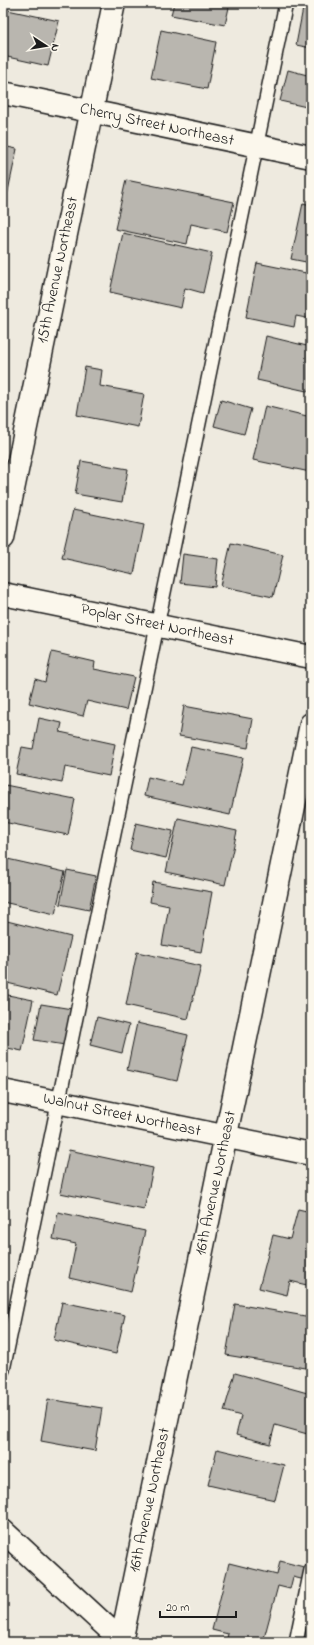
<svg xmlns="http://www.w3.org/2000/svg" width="314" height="1645" viewBox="0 0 314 1645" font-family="'Indie Flower',sans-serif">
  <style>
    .building { fill: #b9b6af; stroke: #1c1c1c }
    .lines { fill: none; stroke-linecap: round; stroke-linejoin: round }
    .service-casing { stroke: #1c1c1c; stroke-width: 16 }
    .minor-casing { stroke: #1c1c1c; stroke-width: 25 }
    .tertiary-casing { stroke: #1c1c1c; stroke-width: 25 }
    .service { stroke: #fbf7ec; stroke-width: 13 }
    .minor { stroke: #fbf7ec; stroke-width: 22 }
    .tertiary { stroke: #fbf7ec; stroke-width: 22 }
    .labels { text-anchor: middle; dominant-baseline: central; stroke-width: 3.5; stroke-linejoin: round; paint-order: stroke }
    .street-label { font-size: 16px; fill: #1c1c1c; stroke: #fbf7ec }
  </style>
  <rect width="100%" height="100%" fill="#eeeadf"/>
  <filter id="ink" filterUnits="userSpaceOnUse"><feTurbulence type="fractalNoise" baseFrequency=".025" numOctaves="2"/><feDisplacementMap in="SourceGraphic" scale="8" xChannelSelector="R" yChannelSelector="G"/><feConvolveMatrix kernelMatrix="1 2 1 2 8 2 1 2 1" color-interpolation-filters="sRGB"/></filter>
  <g filter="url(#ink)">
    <path class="building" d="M174,3H230L225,25L171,15Z
      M304,3H311V48L296,45Z
      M3,9L59,21L48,66L3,56Z
      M161,30L216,42L207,89L151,78Z
      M288,70L311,76V108L280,101Z
      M3,146L17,149L5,205L3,204Z
      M126,180L234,202L227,232L191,224L187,244L115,229Z
      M303,203L311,205V263L291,259Z
      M3,212L5,213L3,225Z
      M123,233L212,253L203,293L185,288L181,308L110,292Z
      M257,263L311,274V319L296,316L294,327L246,317Z
      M266,336L311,347V392L257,380Z
      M85,367L102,370L100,386L144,394L138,427L77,415Z
      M221,400L251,409L244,434L214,426Z
      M265,406L311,417L310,472L253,460Z
      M81,461L128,469L122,502L75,494Z
      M73,510L144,525L134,574L62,558Z
      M231,543L283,555L273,597L221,586Z
      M183,554L218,559L215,587L180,583Z
      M52,652L95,662L94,669L134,677L126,710L87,701L83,716L29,703L35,679L45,682Z
      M184,706L253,719L248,748L179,736Z
      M39,718L62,723L60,732L115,744L109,776L65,767L62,783L16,774L22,747L33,749Z
      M191,747L243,758L230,815L144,796L148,777L182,785Z
      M5,785L75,799L68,835L3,822V796Z
      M178,818L237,831L225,885L166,872Z
      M136,823L173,831L166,858L130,850Z
      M3,858L65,872L55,914L3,902Z
      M67,870L96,876L89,910L60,904Z
      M153,882L212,892L201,952L162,945L169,906L150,902Z
      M3,920L71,937L57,995L3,982Z
      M137,952L201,966L188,1019L126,1005Z
      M3,994L33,1000L22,1051L3,1047Z
      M41,1004L72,1009L65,1045L34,1040Z
      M97,1017L129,1025L122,1053L90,1045Z
      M137,1023L188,1035L177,1081L127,1070Z
      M311,1063V1081H308Z
      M69,1150L153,1168L144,1210L60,1193Z
      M298,1209L311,1212V1286L290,1281L287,1295L259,1288L273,1235L290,1239Z
      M58,1212L145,1231L131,1292L69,1278L76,1244L53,1239Z
      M62,1302L125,1315L116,1354L54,1340Z
      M235,1304L311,1317V1369L226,1355Z
      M235,1373L311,1394V1435L275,1425L270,1444L236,1435L241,1416L224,1411Z
      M48,1399L102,1408L95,1451L41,1441Z
      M217,1449L284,1465L275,1500L208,1485Z
      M280,1561L308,1568L305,1580L293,1577L290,1589L278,1586L263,1642L248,1639L247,1642H226L228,1634L212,1630L229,1563L277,1575Z"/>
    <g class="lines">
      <defs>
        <path id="service" d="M3,1370L286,3
          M296,1642L311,1570"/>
        <path id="minor" d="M3,93L311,157
          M3,538L114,3
          M3,594L311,657
          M3,1091L311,1154
          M121,1642L311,724"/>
        <path id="tertiary" d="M3,1531L123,1642"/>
      </defs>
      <use href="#service" class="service-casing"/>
      <use href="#minor" class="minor-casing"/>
      <use href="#tertiary" class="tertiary-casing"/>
      <use href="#service" class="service"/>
      <use href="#minor" class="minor"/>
      <use href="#tertiary" class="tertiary"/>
    </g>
  </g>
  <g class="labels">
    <g class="street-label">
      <text transform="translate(157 125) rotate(12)">Cherry Street Northeast</text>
      <text transform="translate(58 270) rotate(-78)">15th Avenue Northeast</text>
      <text transform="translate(157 625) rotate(12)">Poplar Street Northeast</text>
      <text transform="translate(122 1115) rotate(12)">Walnut Street Northeast</text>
      <text transform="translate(216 1183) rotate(-78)">16th Avenue Northeast</text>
      <text transform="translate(150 1500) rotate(-78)">16th Avenue Northeast</text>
    </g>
  </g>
  <rect width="314" height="1645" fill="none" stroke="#fbf7ec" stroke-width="16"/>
  <rect x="8" y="8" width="298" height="1629" fill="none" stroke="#1c1c1c" stroke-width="1.5" filter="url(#ink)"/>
  <g transform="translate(46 46) rotate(102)" stroke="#fbf7ec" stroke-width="3" paint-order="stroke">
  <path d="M0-3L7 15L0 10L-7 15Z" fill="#1c1c1c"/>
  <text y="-6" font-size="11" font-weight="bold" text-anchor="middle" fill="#1c1c1c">N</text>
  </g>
  <path d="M160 1611v6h76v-6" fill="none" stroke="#1c1c1c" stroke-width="2"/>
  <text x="166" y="1611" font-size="12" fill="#1c1c1c" stroke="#fbf7ec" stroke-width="3" paint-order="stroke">20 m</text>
</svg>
